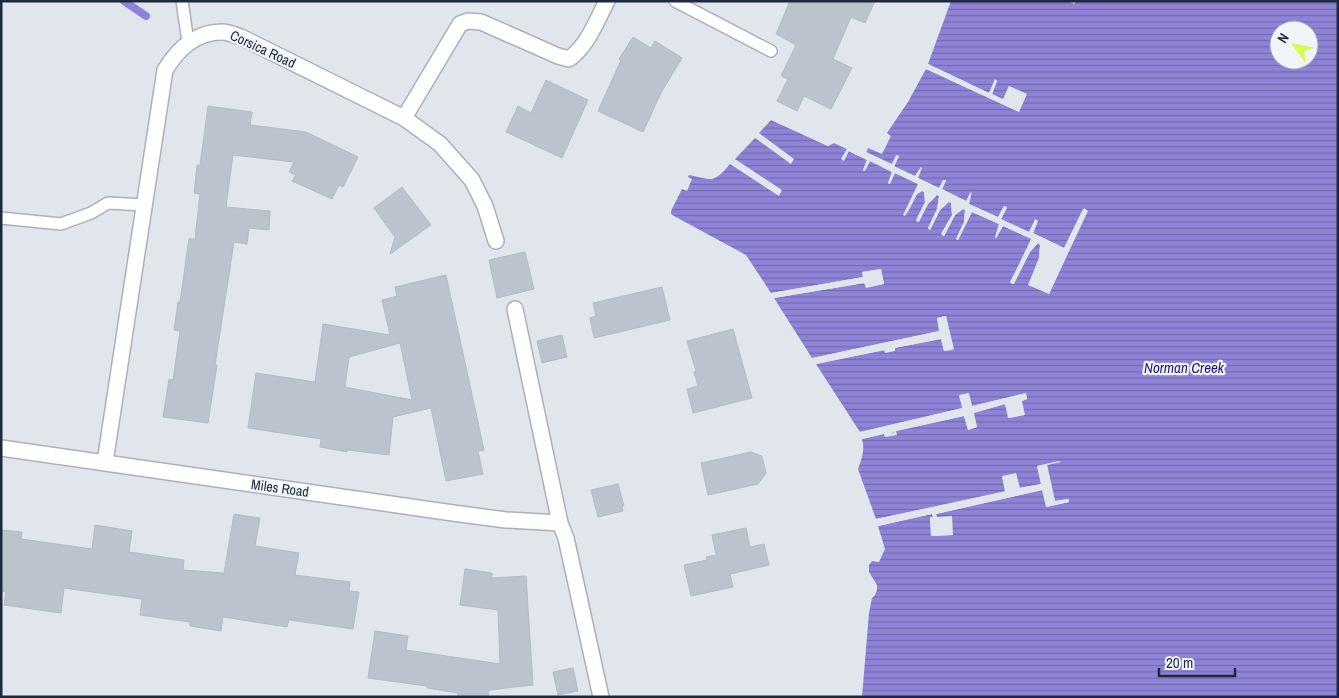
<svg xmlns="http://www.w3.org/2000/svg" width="1339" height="698" viewBox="0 0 1339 698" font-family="'Archivo Narrow',sans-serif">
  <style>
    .water { fill: url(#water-rules); fill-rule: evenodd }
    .pier { fill: #e0e6ec; fill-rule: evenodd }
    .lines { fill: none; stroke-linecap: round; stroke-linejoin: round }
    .stream { stroke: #8e83d6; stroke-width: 8 }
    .building { fill: #bbc4cd; stroke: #b2bbc6; fill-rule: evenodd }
    .lane-casing { stroke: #aab1bb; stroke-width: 14 }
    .street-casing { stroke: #aab1bb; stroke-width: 18 }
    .lane { stroke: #fff; stroke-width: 11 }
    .street { stroke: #fff; stroke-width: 15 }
    .labels { text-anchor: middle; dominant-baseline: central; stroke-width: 4.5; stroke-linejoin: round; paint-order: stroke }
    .street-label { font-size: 14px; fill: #1f293e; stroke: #f1f5f9 }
    .water-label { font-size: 15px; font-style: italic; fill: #23157e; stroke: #f1f5f9 }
  </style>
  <defs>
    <pattern id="water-rules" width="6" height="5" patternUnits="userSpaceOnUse" patternTransform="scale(1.25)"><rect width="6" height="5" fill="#8e83d6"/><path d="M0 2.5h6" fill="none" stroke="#736baf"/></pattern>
  </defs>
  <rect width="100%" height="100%" fill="#e0e6ec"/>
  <path class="water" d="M951,1H1069L1074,4L1076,1H1338V697H862L869,613L872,598L875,595L877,590V585L869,572V565L872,561L879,562L885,549L878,526L932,514L933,517H930L931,536L952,535V517H937L936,514L1043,490L1047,507L1069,502L1068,499L1055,501L1047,465L1060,461L1037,466L1041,484L1019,488L1016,474L1002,477L1006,491L876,519L858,469C862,458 865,451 862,439L884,434L885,437L896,431L964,416L968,430L977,427L973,413L1005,404L1009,418L1024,415L1021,401L1027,399L1026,393L972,406L968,393L959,396L963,408L860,432L816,364L885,350V352L895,350L894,348L941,339L944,351L953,350L946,316L937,318L940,331L812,358L774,298L865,283L866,287L884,284L881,269L862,272L863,277L771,293L746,255L674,216L671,214V211L682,189L687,191L692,179L688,177L689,175C713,180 713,184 730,164L779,196L782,190L735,159L755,138L791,164L794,159L759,133L771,120L828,146L834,143L847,149L848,151L867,160L863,170L864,171L870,161L892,172L888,183L889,184L895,173L918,184L906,216L917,194L922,191L924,192L925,202L916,220L919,222L928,204L937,195L939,196L937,209L928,228L930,230L940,210L949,202L951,203L952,215L941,234L944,236L955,215L963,209L965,210L964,222L956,239L958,240L972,212L999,224L995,237L996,238L1003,226L1032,239L1010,282L1013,284L1030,252L1038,243L1040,245L1039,258L1029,284L1049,294L1087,210L1083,209L1064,248L1033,233L1038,221L1036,220L1029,232L1001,219L1007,208L1004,206L998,217L969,204L972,192L966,201L942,189L946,180H943L939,188L918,178L921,167L915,176L894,166L899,156L897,155L892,165L866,152L868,148L882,154L891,136L887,133L908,102L926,69L1019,112L1026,94L1009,86L1003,100L992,94L997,81L995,80L989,93L928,64ZM1279,30H1309V60H1279Z"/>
  <path class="pier" d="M928,64L989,93L995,79L997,81L992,94L1003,99L1009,86L1027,94L1019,112L926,69L927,67L972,87L927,66ZM1011,90L1023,96L1018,109L1004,102Z
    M772,118L828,143L834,141L848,147L849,149L869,159L919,182L921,185L918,190L922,188L926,190L928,200L935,193L938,192L942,196L940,206L948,200L952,201L954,213L964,206L968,209L967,217L970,210L973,209L1033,237L1034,240L1030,249L1037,241L1042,243L1043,245L1041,258L1032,283L1048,291L1079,224L1066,249L1063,250L893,169L865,154L864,151L866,146H869L866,152L892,164L896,155L899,156L894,167L915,176L921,167L922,168L918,178L939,188L944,180L946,181L942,189L966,201L971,191L969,204L998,217L1004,206L1007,207L1001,219L1029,232L1035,219L1038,221L1033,233L1064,248L1084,208L1088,211L1049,294L1028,285L1039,258L1040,245L1038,243L1030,252L1014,284L1010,283L1031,239L1003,226L996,238H995L999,224L972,212L958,240L956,239L964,222L965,210L963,209L955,215L944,236L941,234L952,215L951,203L949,202L940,210L930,230L928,228L937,209L939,196L937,195L928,204L918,222L916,221L925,202L924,192L922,191L917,194L905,216L903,215L918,184L895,173L890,184L888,183L892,172L870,161L865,171L863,170L867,160L849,151L844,161L841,159L847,149L834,143L828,146L769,119Z
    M881,269L884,284L866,288L864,283L774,298L773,296L864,280L867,281L868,285L881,282L879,271L865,274V277L863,279L772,295L771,293L863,277L862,272Z
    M946,316L954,349L944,351L941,339L895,348V351L885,353L884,350L816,364L815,362L884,347L887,350L892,349L894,346L941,336L943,338L946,349L951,348L944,319L940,320L942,331L941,334L814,360L812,358L939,331L937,318Z
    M969,393L972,406L1026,393L1027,399L1022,401L1025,415L1008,418L1005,404L974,413L977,427L968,430L964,416L896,431L897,435L885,437L884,434L862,439V437L884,432L887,434L894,433L895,429L964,413L966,415L969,427L974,425L971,413L972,411L1004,402L1007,403L1010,415L1022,413L1019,400L1024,397V396L972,408L969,407L967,396L962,397L965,408L963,411L861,435L860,432L962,408L959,395Z
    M1060,461L1061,462L1047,465L1055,501L1069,499V502L1046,507L1042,490L936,514L937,517L952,516L953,535L931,536L930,517H933L932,514L878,526V524L1042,488L1045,489L1048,504L1053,503L1045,467L1040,468L1044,483L1042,486L1019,491L1017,489L1014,476L1005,478L1008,491L1006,494L877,522L876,519L1005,492L1002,476L1016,473L1020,488L1041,484L1037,466ZM935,519H950V532L933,533L932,520Z"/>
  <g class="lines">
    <path class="stream" d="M124,1L146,16"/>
  </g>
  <path class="building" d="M790,1H875L865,23L851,17L833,59L852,68L831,109L804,96L797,111L777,101L788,79L781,76L796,45L776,34Z
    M633,37L651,48L655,41L682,58L661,93L643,132L598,111L621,60L619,59Z
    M546,80L588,100L562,158L506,132L518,106L531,113Z
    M208,106L252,112L250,125L306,132L358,157L343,187L339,185L332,199L292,181L296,175L289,172L294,162L233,155L226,207L270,211L269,230L249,228L247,244L234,242L215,365H217L208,423L163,417L169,379L173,380L180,331L174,330L178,302H180L189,239H195L200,194L194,193L197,165H200Z
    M402,187L431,225L390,254L395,237L374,208Z
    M525,252L534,289L497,298L489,260Z
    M446,275L484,450L478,451L483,474L446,481L431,408L393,417L389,455L347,450V452L320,447L321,439L248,428L256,373L315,382L323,324L390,335L382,300L397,296L395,287ZM400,343L412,400L345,387L349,357Z
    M662,287L670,320L594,338L590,318L596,316L593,303Z
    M733,329L752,398L693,413L687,389L698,386L694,372L696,371L687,341Z
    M562,335L567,357L542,363L537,341Z
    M751,452L762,456L766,473L758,484L708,495L701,463Z
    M618,484L624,506H622L623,511L598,517L591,490Z
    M234,514L260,518L255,546L299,553L295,575L350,582L349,591L359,592L353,629L289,620L287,627L223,617L221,631L190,626V622L140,615L142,599L64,588L61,613L4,605L6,592L1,591V530L22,532L21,539L92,549L95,525L132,531L129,552L184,560L183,570L224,573Z
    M746,528L750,547L764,544L769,565L730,574L733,587L691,596L684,565L707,560L706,557L716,555L712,535Z
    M465,569L492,573V578L526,576L533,685L489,690L488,697H458V693L427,688V686L368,678L375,631L408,636L406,650L500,664L498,610L460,605Z
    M573,668L578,691L558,695L553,672Z"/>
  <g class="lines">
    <defs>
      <path id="lane" d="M182,1L188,42
        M675,1L771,51
        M1,218L61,224L91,213L108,203L144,205"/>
      <path id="street" d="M404,118L460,24L468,21L481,22L558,56L569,59C588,45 596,22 607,1
        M515,309L560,523L566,538L601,697
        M1,448L453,513L506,520L560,523
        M105,462L165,70C178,49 195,32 222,32C228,32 235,35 241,37L404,118L440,144L472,180L485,206L496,241"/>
    </defs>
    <use href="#lane" class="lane-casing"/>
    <use href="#street" class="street-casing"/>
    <use href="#lane" class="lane"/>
    <use href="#street" class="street"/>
  </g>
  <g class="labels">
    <g class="street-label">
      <text transform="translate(263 49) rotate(25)">Corsica Road</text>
      <text transform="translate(280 488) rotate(8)">Miles Road</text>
    </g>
    <g class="water-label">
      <text x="1184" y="367">Norman Creek</text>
    </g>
  </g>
  <rect width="1339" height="698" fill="none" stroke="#1f293e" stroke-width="5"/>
  <g transform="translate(1294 45) rotate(302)"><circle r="24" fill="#f1f5f9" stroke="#9da3ae"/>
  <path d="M0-4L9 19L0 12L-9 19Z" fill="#d7fc4e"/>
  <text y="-8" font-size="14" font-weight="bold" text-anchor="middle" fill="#1f293e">N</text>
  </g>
  <path d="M1159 668v8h76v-8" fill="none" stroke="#1f293e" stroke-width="2.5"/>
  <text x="1166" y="668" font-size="15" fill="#1f293e" stroke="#f1f5f9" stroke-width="4" paint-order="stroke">20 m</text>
</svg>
